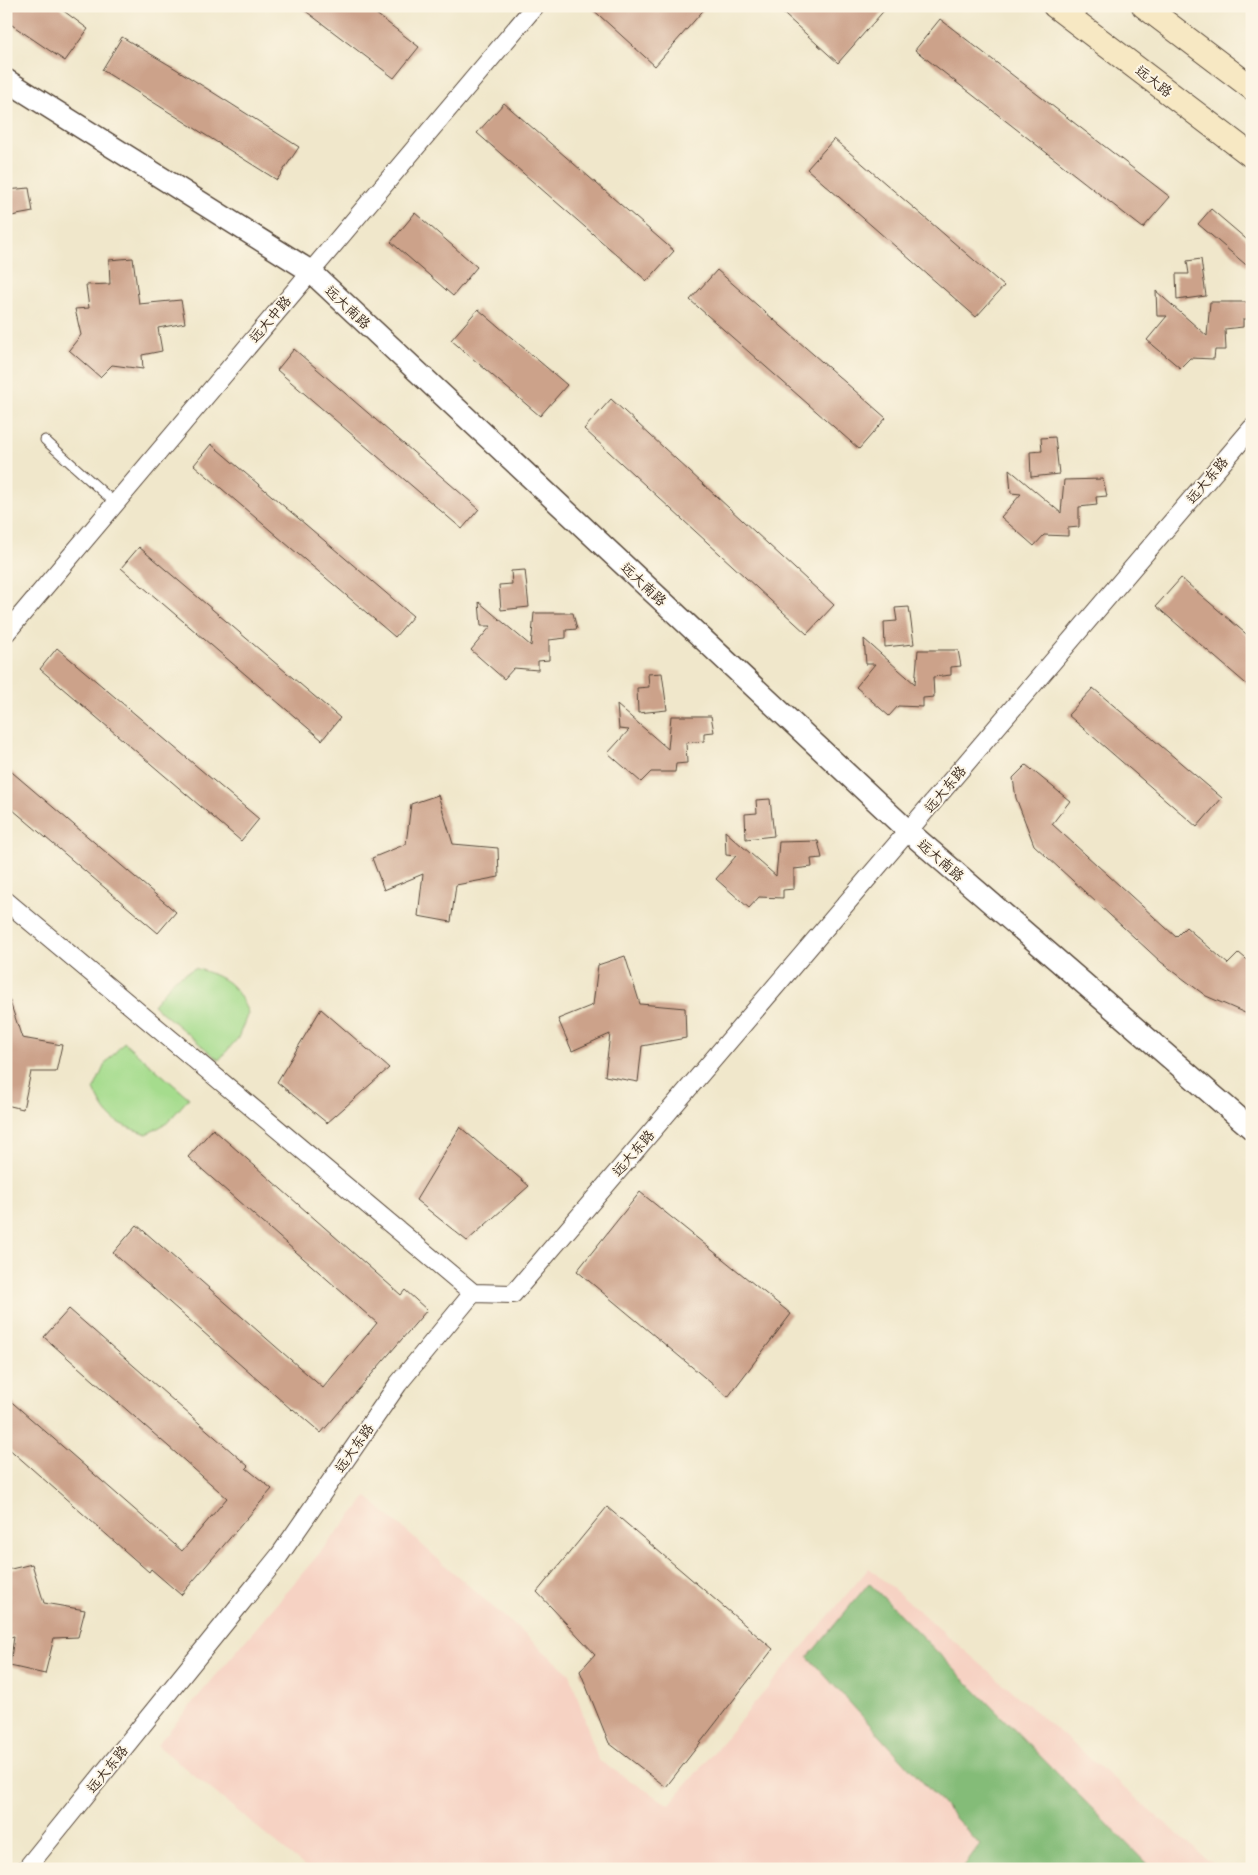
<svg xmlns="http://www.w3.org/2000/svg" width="1258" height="1875" viewBox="0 0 1258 1875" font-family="Delius,'LXGW WenKai TC',sans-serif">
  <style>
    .built { fill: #f6d2c3 }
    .green { fill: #a5dc8d; stroke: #708356 }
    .forest { fill: #84bc78; stroke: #60734b }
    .building { fill: #cca28a }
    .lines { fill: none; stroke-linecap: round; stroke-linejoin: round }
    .service-casing { stroke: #564638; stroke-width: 11 }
    .minor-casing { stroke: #564638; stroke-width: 20 }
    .tertiary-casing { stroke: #564638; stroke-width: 24 }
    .secondary-casing { stroke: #564638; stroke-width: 26 }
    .service { stroke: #fff; stroke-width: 9 }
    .minor { stroke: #fff; stroke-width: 18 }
    .tertiary { stroke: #fff; stroke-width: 21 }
    .secondary { stroke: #f7e8c3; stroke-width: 24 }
    .labels { text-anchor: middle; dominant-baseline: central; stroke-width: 4; stroke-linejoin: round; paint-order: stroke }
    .street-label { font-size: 14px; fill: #3b2a1e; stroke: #fcf5e5 }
  </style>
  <rect width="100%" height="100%" fill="#fcf5e5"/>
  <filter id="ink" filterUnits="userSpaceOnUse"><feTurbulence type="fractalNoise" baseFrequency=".02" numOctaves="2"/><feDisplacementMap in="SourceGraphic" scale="10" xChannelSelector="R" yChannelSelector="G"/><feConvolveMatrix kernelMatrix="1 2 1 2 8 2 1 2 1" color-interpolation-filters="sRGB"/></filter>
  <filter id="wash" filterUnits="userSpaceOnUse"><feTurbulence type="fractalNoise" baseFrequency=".0096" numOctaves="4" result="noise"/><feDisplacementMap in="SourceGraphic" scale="20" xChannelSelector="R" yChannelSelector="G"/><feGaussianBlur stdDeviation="1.12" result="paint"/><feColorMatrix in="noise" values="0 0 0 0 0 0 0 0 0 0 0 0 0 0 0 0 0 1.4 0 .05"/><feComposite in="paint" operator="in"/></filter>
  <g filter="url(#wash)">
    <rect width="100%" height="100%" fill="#f0e7cb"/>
    <path class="built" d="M367,1497L570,1674L598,1760L669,1805L869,1568L1218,1869H308L157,1745Z"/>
    <path class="green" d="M195,968C226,978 235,982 248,1013L238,1038L219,1060L153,1005L175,979Z
      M124,1042L189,1098L167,1123L147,1134C116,1124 107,1120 94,1089L105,1064Z"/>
    <path class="forest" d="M869,1583L1152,1869H962L980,1845L808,1657Z"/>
    <g id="blocks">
      <path class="building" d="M6,6H57L88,29L65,61L6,21Z
        M299,6H366L419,47L394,78Z
        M589,6H707L655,66Z
        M775,6H888L838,63Z
        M940,19L1170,197L1143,228L915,50Z
        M122,37L176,69L299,147L277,180L102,70Z
        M504,103L674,251L647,281L477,133Z
        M834,139L1004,286L976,317L807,169Z
        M29,188L33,212L6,217V190Z
        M1211,209L1252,244V270L1198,224Z
        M415,213L477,267L453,296L391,242Z
        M133,258L139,304L181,300L185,323L158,328L162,351L142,355L143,369L112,365L100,377L69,350L81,335L75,309L89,308L86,285L110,284L109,260Z
        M1201,259L1206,296L1177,300L1176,274H1189L1187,261Z
        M717,270L886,418L859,449L690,300Z
        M1156,291L1207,336L1210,302H1250L1252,319H1243V327L1225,329L1226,350H1215L1214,359L1190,358L1180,368L1147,340L1167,316H1157Z
        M478,309L567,385L540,416L451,340Z
        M294,349L479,509L462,529L277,370Z
        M611,399L834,605L807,634L584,429Z
        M1055,437L1059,474L1031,477L1030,452L1042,451L1041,438Z
        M211,444L413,616L395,637L194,465Z
        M1009,469L1061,513L1064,480L1103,479L1107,496L1096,497L1097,505L1079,507V527L1068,528V536L1044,535L1034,546L1001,517L1021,494L1011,493Z
        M139,547L340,718L322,740L121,568Z
        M525,570L529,607L501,610L499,585L512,584L511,571Z
        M1181,578L1252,639V689L1156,606Z
        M479,602L531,646L534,613H573L577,629L566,630V638L549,640V660L538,661V670L514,668L504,679L471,650L491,626H481Z
        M909,607L914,644L885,647L884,622L897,621L895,608Z
        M864,639L915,684L918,650H958L961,666L951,667V675L933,677L934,697L923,698V707L898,706L889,716L856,687L875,664H866Z
        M57,648L259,819L241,841L40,669Z
        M662,673L667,710L638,713L637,688L649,687L648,674Z
        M1093,688L1222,798L1197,827L1068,715Z
        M617,705L668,749L671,716H711L714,732L704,733V741L686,743L687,763L676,764L675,772H651L641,782L608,753L629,730L619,729Z
        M1026,765L1070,801L1052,824L1176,937L1186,927L1228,964L1239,953L1252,964V1016L1206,996L1161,962L1034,845L1016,798L1013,778Z
        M6,767L176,912L158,933L6,804Z
        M438,795L453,844L498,848L499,877L456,885L451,922L418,916L423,874L384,890L372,858L406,844L411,804Z
        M770,799L774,836L746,839L745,814L757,813L756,800Z
        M725,831L776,876L779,842L818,841L822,858L811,859L812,867L794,869V889L783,890V898L759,897L749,908L716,879L736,856L726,855Z
        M625,956L640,1004L685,1008L686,1038L642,1046L638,1082L605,1076L610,1034L572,1051L558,1019L593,1005L598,965Z
        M6,999H9L22,1038L62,1045L56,1072H31L23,1109L6,1105Z
        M321,1009L389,1068L327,1123L277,1082Z
        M460,1127L529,1186L467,1241L416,1200Z
        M213,1129L401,1295L405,1290L427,1310L321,1433L293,1409L292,1410L113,1253L137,1225L323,1388L377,1323L188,1157Z
        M640,1192L791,1314L728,1397L577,1271Z
        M69,1309L248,1466L246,1468L272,1489L181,1595L151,1569L149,1572L6,1446V1397L182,1551L227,1498L44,1337Z
        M607,1507L773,1649L666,1787L609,1743L580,1671L595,1654L537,1592Z
        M32,1564L44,1603L85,1610L78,1637L54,1638L45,1674L10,1666L14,1636L6,1638V1599L9,1598L7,1570Z"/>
    </g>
  </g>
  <g filter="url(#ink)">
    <use href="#blocks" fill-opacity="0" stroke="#564638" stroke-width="1"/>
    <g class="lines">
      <defs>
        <path id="service" d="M45,440L115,503"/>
        <path id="minor" d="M6,633L535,6
          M6,901L473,1293
          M26,1869L279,1556L398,1384L473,1293L513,1294L1252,428"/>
        <path id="tertiary" d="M6,80L310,271L908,831L1252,1129"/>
        <path id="secondary" d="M1055,6L1252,156
          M1144,6L1252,88"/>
      </defs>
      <use href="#service" class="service-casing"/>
      <use href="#minor" class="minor-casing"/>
      <use href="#tertiary" class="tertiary-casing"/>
      <use href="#secondary" class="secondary-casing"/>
      <use href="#service" class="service"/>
      <use href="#minor" class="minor"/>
      <use href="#tertiary" class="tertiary"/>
      <use href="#secondary" class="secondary"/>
    </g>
  </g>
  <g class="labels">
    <g class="street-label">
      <text transform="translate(1154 81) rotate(37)">远大路</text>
      <text transform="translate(348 307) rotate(43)">远大南路</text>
      <text transform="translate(270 319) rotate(-50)">远大中路</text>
      <text transform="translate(1207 480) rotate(-50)">远大东路</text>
      <text transform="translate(644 584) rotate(43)">远大南路</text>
      <text transform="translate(945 789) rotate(-50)">远大东路</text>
      <text transform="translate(941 860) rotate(41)">远大南路</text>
      <text transform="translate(633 1153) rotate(-49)">远大东路</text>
      <text transform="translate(354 1448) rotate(-55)">远大东路</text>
      <text transform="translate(107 1769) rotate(-51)">远大东路</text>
    </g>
  </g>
  <rect width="1258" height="1875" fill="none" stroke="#fcf5e5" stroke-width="25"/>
</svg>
